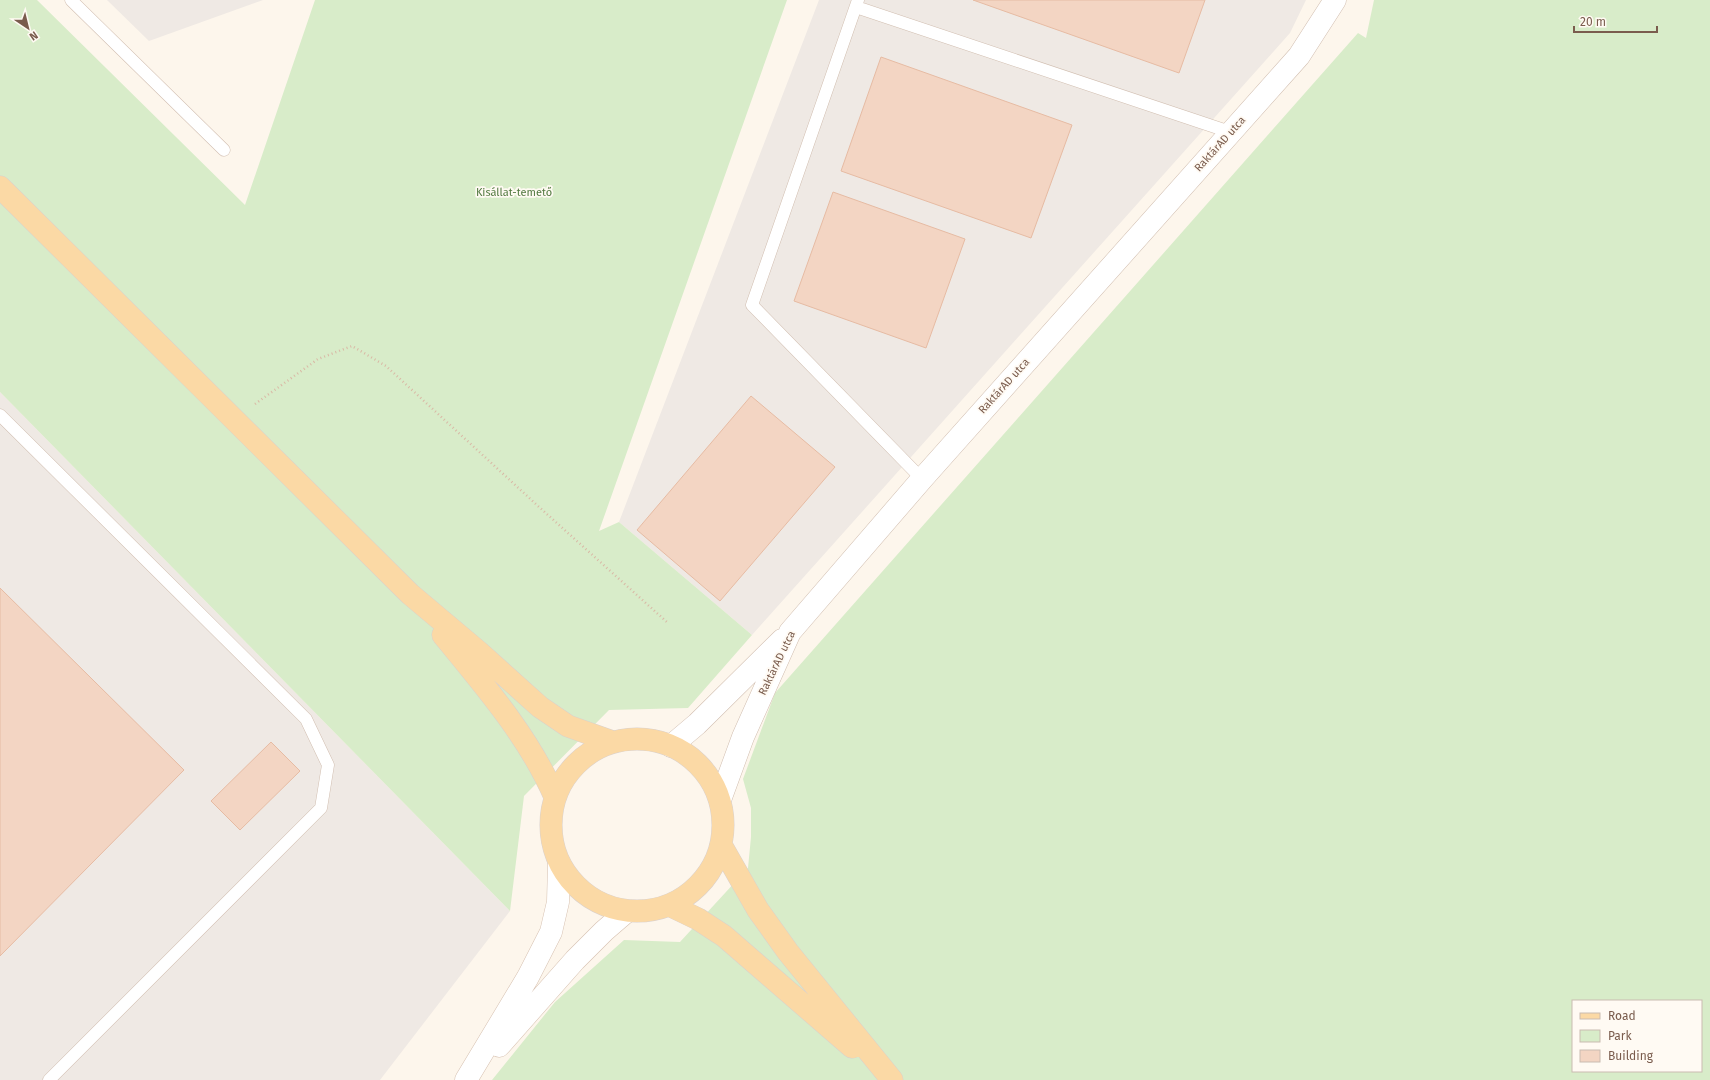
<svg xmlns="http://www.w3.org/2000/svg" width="1710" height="1080" viewBox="0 0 1710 1080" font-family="'Fira Sans',sans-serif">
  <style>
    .industrial { fill: #efe9e4 }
    .green { fill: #d8ecc9; fill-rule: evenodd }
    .building { fill: #f3d5c3; stroke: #e6bba3 }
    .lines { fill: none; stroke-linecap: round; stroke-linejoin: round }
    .service-casing { stroke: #d1beb0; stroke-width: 13 }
    .minor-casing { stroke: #d1beb0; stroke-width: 23 }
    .secondary-casing { stroke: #d6c0b0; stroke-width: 23 }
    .primary-casing { stroke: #dad1cd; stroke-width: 23 }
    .path { stroke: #d9b8a5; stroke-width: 2.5; stroke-dasharray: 1 3; stroke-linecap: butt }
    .service { stroke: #fff; stroke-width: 12 }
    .minor { stroke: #fff; stroke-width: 22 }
    .secondary { stroke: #fff; stroke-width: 22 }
    .primary { stroke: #fbd9a5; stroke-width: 22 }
    .labels { text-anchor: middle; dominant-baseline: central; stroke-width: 3.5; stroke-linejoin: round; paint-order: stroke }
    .street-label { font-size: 11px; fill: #7a5c4d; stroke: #fffaf3 }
    .park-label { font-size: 11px; fill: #537a41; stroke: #fffaf3 }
  </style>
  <rect width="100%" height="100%" fill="#fdf6ec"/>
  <path class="industrial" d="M107,0H263L149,41Z
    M819,0H1306L1290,33L752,635L619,522Z
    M0,392L510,911L380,1080H0Z"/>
  <path class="green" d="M0,0H37L245,205L315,0H787L599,531L619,522L752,635L688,708L609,710L524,796L510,911L0,392Z
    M1374,0H1710V1080H492L555,1002L624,940L680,942L748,868L751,837V808L743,779L775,693L1358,33L1366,38ZM1573,1001H1701V1071H1573Z"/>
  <path class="building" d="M973,0H1205L1179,73Z
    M881,57L1072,125L1031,238L841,171Z
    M833,192L965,239L926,348L794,301Z
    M751,396L835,467L720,601L637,530Z
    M0,588L184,770L0,956Z
    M271,742L300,771L240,830L211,801Z"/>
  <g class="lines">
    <defs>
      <path id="service" d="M71,0L224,150
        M858,0L752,305L922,479
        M856,7L1230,132
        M0,415L306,719L328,765L321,808L49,1080"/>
      <path id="minor" d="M671,746L697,724L782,640
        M720,800L743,737L790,632L922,479L1299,56L1335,0"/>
      <path id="secondary" d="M499,1046L575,960L604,931L626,912
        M466,1080L528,977L551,932L558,902L559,863"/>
      <path id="primary" d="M0,187L410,594L480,653L540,707L568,726L613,742
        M443,635C484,685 529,737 555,797
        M551 825a86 86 0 1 1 172 0a86 86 0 1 1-172 0Z
        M721,845L758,910L788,952L892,1080
        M669,905L698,919L724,936L852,1047"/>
    </defs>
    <use href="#service" class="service-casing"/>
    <use href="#minor" class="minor-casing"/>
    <use href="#secondary" class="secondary-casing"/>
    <use href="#primary" class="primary-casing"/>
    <path class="path" d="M255,404L318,359L352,346L386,366L538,506L668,623"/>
    <use href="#service" class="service"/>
    <use href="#minor" class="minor"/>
    <use href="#secondary" class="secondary"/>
    <use href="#primary" class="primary"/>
  </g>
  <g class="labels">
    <g class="street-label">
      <text transform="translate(1220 144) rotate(-48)">RaktárAD utca</text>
      <text transform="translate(1004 386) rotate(-48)">RaktárAD utca</text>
      <text transform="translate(777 663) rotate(-64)">RaktárAD utca</text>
    </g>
    <g class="park-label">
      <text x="514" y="192">Kisállat-temető</text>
    </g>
  </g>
  <rect x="1572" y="1000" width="130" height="72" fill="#fffaf3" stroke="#cabbb1"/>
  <rect x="1580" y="1013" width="20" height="6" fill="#fbd9a5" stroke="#cabbb1"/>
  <text x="1608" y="1020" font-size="12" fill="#7a5c4d">Road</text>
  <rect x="1580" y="1030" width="20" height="12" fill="#d8ecc9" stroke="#cabbb1"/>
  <text x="1608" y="1040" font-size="12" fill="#7a5c4d">Park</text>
  <rect x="1580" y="1050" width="20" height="12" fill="#f3d5c3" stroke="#cabbb1"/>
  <text x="1608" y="1060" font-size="12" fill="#7a5c4d">Building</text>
  <g transform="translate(28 28) rotate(145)" stroke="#fffaf3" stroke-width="3" paint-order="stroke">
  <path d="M0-3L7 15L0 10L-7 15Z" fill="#7a5c4d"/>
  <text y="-6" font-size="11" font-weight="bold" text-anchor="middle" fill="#7a5c4d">N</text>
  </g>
  <path d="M1574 26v6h83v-6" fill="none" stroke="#7a5c4d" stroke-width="2"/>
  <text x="1580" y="26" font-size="12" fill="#7a5c4d" stroke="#fffaf3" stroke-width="3" paint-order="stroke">20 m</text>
</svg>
